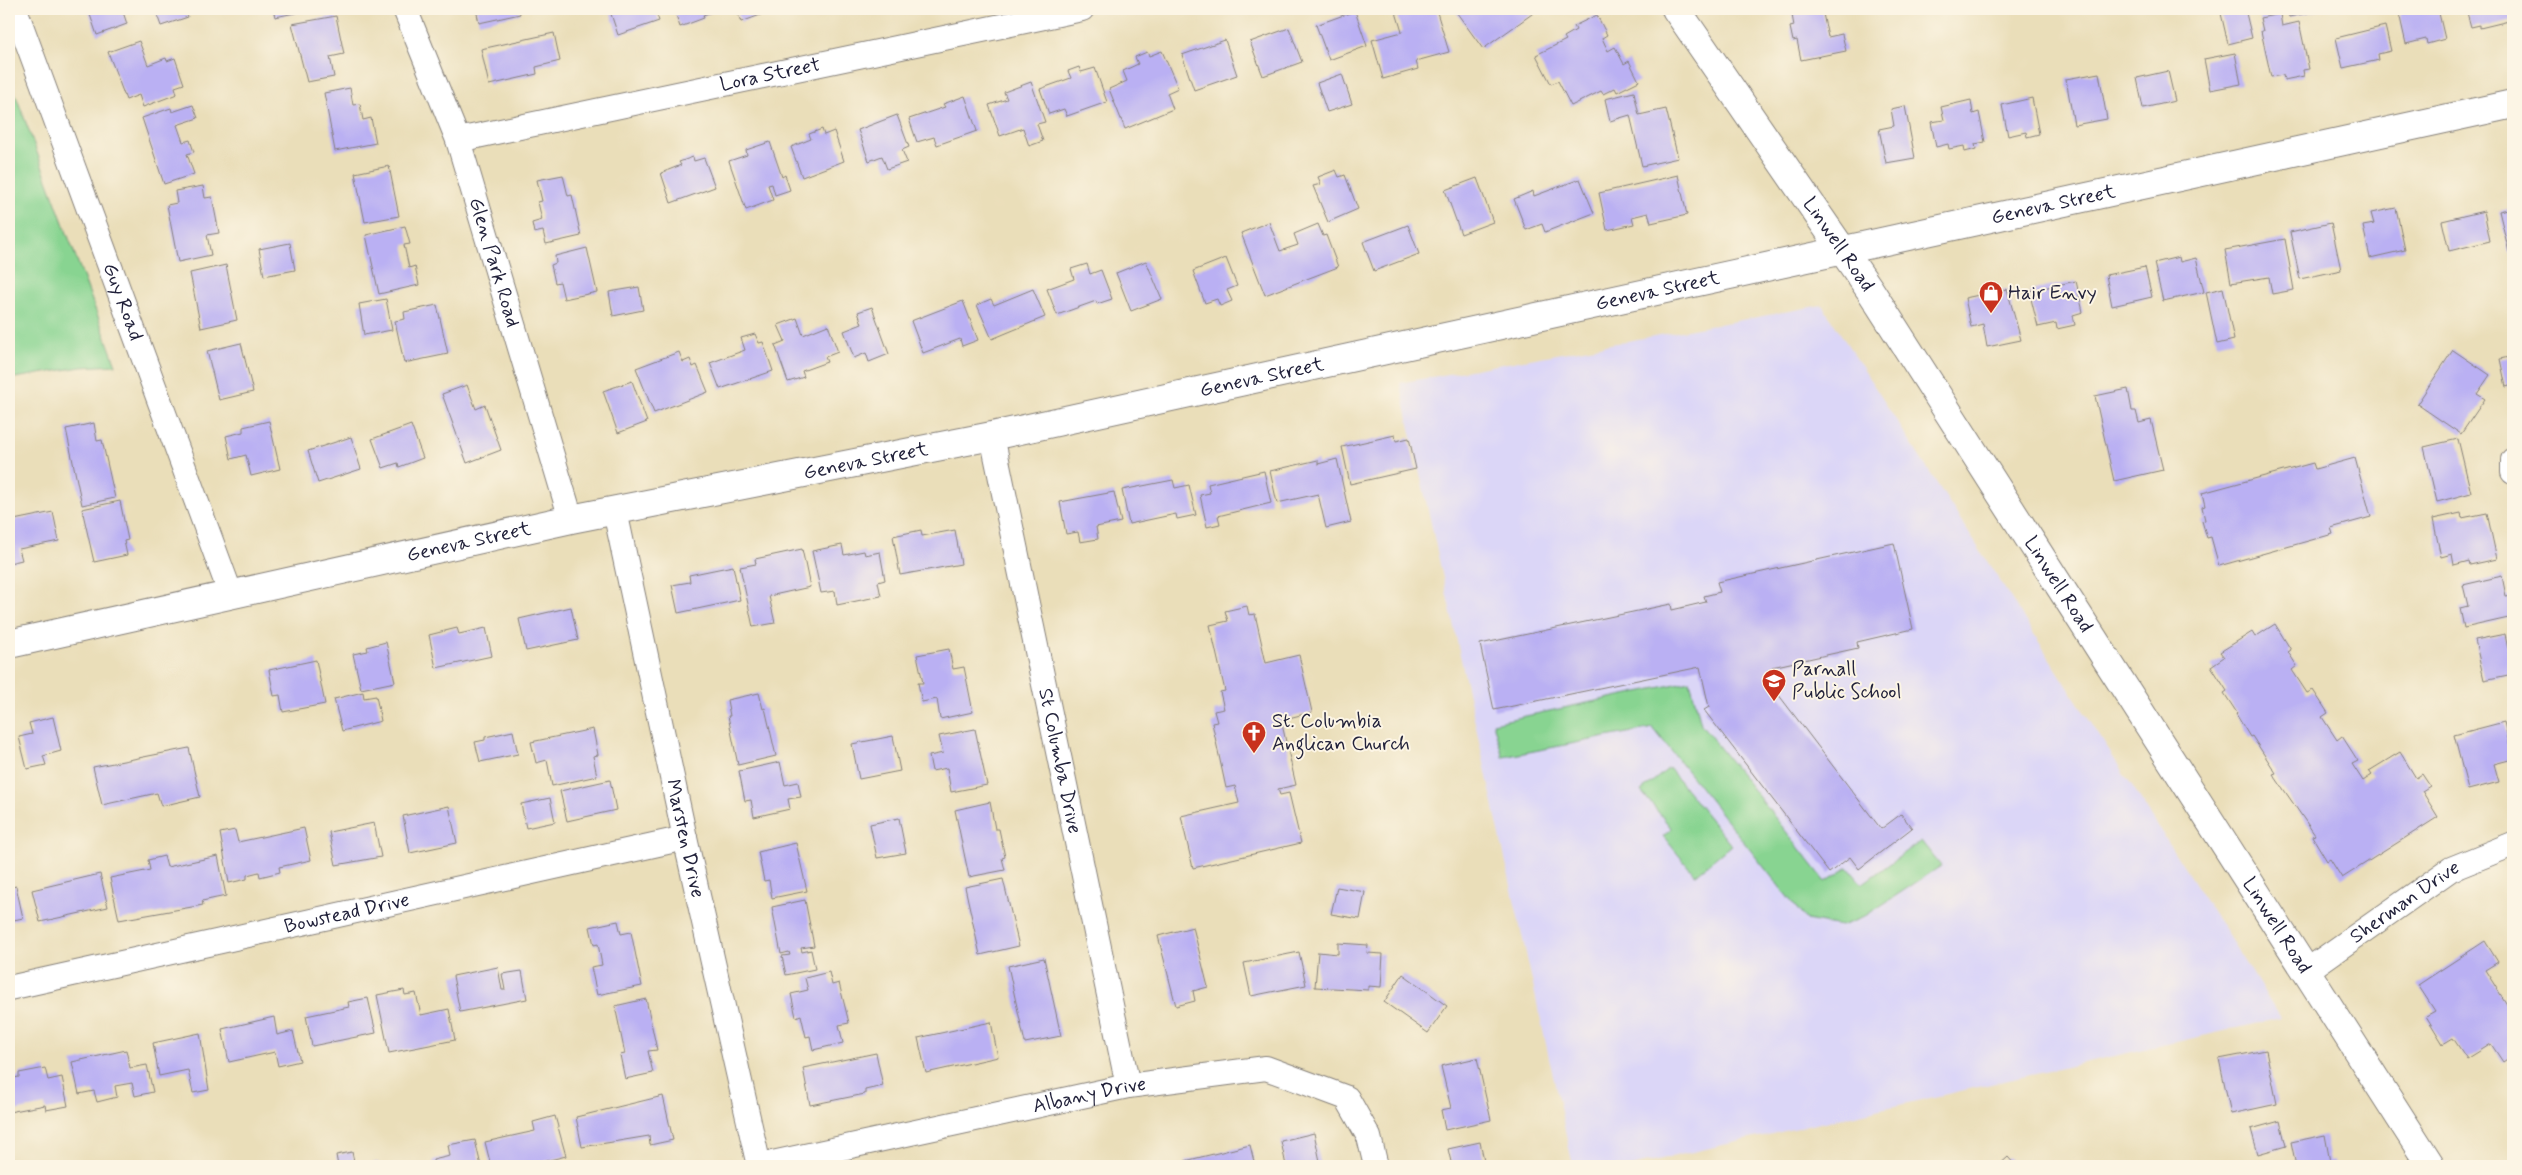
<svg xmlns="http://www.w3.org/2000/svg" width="2522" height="1175" viewBox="0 0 2522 1175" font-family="Mynerve,sans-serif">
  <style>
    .built { fill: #dbd6f7 }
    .green { fill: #88d491; stroke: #557b66 }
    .building { fill: #bab0f3 }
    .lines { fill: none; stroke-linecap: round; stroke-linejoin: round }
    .street-casing { stroke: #86807a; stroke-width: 26 }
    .secondary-casing { stroke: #86807a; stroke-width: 30 }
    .street { stroke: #fff; stroke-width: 24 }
    .secondary { stroke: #fff; stroke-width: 28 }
    .labels { text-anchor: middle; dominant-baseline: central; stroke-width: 4; stroke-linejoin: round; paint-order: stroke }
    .street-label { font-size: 20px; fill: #22223b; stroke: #fcf5e5 }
    .poi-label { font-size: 20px; fill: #22223b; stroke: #fcf5e5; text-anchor: start }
  </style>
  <rect width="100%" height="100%" fill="#fcf5e5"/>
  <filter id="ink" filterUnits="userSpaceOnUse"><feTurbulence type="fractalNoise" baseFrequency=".02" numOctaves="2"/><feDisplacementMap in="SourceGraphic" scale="10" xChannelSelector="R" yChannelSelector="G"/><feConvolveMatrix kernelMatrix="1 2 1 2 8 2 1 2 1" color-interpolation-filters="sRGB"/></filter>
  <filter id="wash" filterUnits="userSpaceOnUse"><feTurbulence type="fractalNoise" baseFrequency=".0096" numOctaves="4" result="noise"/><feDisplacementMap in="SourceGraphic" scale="20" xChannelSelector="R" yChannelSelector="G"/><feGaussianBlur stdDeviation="1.12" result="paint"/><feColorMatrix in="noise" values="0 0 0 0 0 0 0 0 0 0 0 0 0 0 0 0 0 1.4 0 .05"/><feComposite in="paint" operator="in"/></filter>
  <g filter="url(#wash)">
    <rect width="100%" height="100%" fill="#eadeb9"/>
    <path class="built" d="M1822,305L2281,1018L1631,1166H1573L1400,383Z"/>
    <path class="green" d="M9,77L116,365L81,367L9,379Z
      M1690,681L1701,724L1826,882L1848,867L1862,884L1921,841L1941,866L1862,918L1841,926L1806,920L1653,728L1503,757L1493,723Z
      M1669,768L1731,845L1695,875L1663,836L1672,829L1641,791Z"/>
    <g id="blocks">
      <path class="building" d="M88,9H122L127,24L97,35Z
        M155,9H185L188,17L161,26Z
        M273,9H305V11L275,17Z
        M476,9H519L520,14L479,23Z
        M621,9H655L659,21L618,35L611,14L622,10Z
        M674,9H718V10L703,15L704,18L680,27Z
        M736,9H765L766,13L741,22Z
        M1395,9H1436L1449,52L1416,61L1418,69L1383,79L1372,40L1402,32Z
        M1454,9H1539L1483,49Z
        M1822,9L1828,37L1842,34L1846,51L1801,60L1797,40L1793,41L1790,27L1794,26L1792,15Z
        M2220,9H2245L2252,38L2228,44Z
        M2287,9H2320V10L2289,17Z
        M2415,9H2438L2445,39L2427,44L2426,39L2406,44L2399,13Z
        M2466,9H2513V20L2480,28V25L2471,27Z
        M1355,11L1367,46L1329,60L1316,25Z
        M2280,14L2282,26L2299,22L2309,69L2303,70L2304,76L2284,80L2283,75L2271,77L2261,31H2263L2260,18Z
        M1597,15L1607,35L1602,38L1608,51L1615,47L1624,64L1629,61L1639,81L1617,92L1615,88L1603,94L1601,91L1571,106L1558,81L1551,84L1536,55L1566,40L1564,37L1576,30L1574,26Z
        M336,16L344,54L330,57L334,77L307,82L292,24Z
        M2385,26L2391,51L2378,54L2379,60L2343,68L2336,38Z
        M1289,28L1302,62L1263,76L1250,42Z
        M554,33L560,61L536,67L537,74L489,85L481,49Z
        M1225,40L1237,75L1194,90L1182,55Z
        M139,41L148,65L166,58L167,61L175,58L184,84L175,87L177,94L143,107L139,95L126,100L108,52Z
        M1162,51L1178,88L1167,93L1173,109L1125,129L1109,89L1127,81L1123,71L1138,64L1135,57L1147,52L1149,56Z
        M2235,53L2241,84L2210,90L2204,59Z
        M1079,67L1081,72L1095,68L1107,102L1067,116L1064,109L1049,114L1040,89L1071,78L1068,71Z
        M2168,71L2175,101L2143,108L2137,78Z
        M2099,73L2107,119L2074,125L2066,79Z
        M1342,74L1352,104L1327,112L1317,83Z
        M1031,82L1045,122L1037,124L1043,141L1029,146L1023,128L1000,136L989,105L1007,99L1004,92Z
        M350,88L353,105L360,104L363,120L371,118L376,143L335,151L324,93Z
        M1634,92L1639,115L1666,109L1678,158L1642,166L1630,115L1610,121L1605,99Z
        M965,96L977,131L937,145L934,137L917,142L909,119L945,107L943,104Z
        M2032,98L2039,134L2027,137L2026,132L2008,136L2002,105Z
        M1971,100L1973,114L1979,112L1985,142L1975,144L1976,149L1965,152L1964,146L1949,149L1948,144L1936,147L1931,122L1944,120L1941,107Z
        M193,105L198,118L177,125L183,142L190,140L194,152L187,154L194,174L164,184L142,118L171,108L172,112Z
        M1905,106L1915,158L1886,163L1879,129L1894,126L1891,109Z
        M897,115L909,147L902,150L907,162L887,169L882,156L869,161L858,130Z
        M822,129L824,135L834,131L844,161L802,177L791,147L811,139L809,134Z
        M770,142L782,177L785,175L790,190L775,195L772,184L768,185L773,200L746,210L729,161L747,155L746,150Z
        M693,157L694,161L704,158L715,187L671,203L661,173L681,165L679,162Z
        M389,166L399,216L365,222L355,173Z
        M1336,170L1339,177L1345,175L1358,209L1328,222L1313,186L1321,184L1318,177Z
        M563,175L568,196L572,195L581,236L546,244L543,231L534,233L532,223L542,220L538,202L542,201L537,180Z
        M1678,175L1687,215L1651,223L1648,213L1632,217L1634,224L1607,230L1599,193Z
        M1477,178L1493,222L1461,234L1445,190Z
        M1580,179L1594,213L1545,232L1542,224L1526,230L1514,199L1533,191L1534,196Z
        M203,186L205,198L212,197L219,233L207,235L211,255L178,262L167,205L177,203L175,191Z
        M2396,208L2405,250L2370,258L2363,226L2374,224L2371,213Z
        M2513,208V251L2509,252L2499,211Z
        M2484,211L2490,241L2449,251L2442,221Z
        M1269,222L1280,251L1298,245L1294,234L1318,224L1323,236L1326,235L1338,267L1265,295L1241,233Z
        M2331,223L2341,270L2300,279L2290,232Z
        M1408,225L1419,254L1374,271L1363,242Z
        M405,226L410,244L404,245L409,268L415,266L419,285L379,294L366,235Z
        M2285,239L2294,290L2272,294L2269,277L2231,283L2225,250Z
        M290,243L295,270L264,276L259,249Z
        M587,248L597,292L564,299L560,282L555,283L551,265L556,263L555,256Z
        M2179,257L2180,262L2196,258L2204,292L2163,301L2154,263Z
        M1226,258L1237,286L1227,290L1232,301L1220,306L1217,299L1205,303L1193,271Z
        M1146,261L1162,299L1131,311L1116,273Z
        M1087,264L1090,274L1101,270L1112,299L1097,304L1096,301L1057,315L1047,289L1074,279L1071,269Z
        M226,265L237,320L201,328L190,273Z
        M2145,267L2152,297L2112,306L2106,275Z
        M2076,281L2083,312L2073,315L2075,325L2057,329L2056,323L2038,327L2029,291Z
        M639,287L643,310L613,316L609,292Z
        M2223,288L2234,340L2217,344L2206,292Z
        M1033,289L1045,317L992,339L977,305L991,299L994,305Z
        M2007,289L2021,340L1987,347L1983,324L1971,327L1965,298Z
        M386,299L392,330L364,335L359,304Z
        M963,301L978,340L962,346L960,339L923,353L911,321Z
        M437,305L448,354L404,363L395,321L405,319L404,312Z
        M872,307L889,354L869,362L866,353L854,358L844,331L862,324L858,312Z
        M797,318L803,335L828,325L838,352L825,357L827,362L802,371L804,377L788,382L775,345L785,341L778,325Z
        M755,334L759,343L763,342L773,371L720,389L710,363L745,350L741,338Z
        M241,343L253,392L219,400L207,351Z
        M2453,350L2490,375L2477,394L2485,399L2461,434L2417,404Z
        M679,352L683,362L690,359L693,367L697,365L708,392L654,413L636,368Z
        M2513,356V385L2506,387L2500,359Z
        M632,381L647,422L618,433L603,391Z
        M467,385L476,409L485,405L501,450L467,463L442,394Z
        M2128,389L2132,411H2136L2139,423L2151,420L2163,470L2114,481L2095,396Z
        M269,421L280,469L251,476L246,455L231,459L226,436L243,432V427Z
        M94,423L97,441L102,440L115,498L82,505L66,429Z
        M411,425L423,458L399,467L398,463L383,468L372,439Z
        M1395,435L1396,441L1409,438L1416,469L1350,484L1342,447Z
        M351,437L361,469L318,483L308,451Z
        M2458,439L2471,493L2437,502L2424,447Z
        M2355,458L2371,517L2331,528L2333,534L2219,566L2211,537L2207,538L2202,521L2205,520L2202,507L2205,506L2202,493L2313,463L2315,469Z
        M1337,459L1351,522L1326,528L1318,494L1277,503L1270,471L1318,460V464Z
        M1264,471L1271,503L1218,516L1220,524L1207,527L1200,495L1210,493L1208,484Z
        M1173,480L1175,488L1189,485L1196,515L1177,519L1176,514L1129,524L1122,490Z
        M1114,492L1121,522L1096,527L1098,539L1080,542L1078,532L1066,534L1060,502Z
        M120,501L128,540L124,541L127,555L94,562L82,509Z
        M53,512L59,541L19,549L22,560L9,563V521Z
        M2461,513L2462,518L2487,513L2497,559L2470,565L2469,561L2454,565L2452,554L2441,557L2433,519Z
        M921,530L922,536L955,530L961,564L900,575L893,536Z
        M1894,543L1913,629L1857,642L1858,648L1772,667L1778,694L1881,829L1901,814L1912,828L1859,869L1850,857L1829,873L1704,710L1709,707L1700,667L1494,710L1480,644L1671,604L1672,610L1706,602L1704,596L1720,592L1717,582Z
        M842,545L844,555L864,551L865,555L880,552L885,580L878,582L881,596L837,605L835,591L821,593L812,551Z
        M802,549L810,587L769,596L775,623L753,627L740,567L756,564L755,559Z
        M733,566L740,600L678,613L672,585L690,582L689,575Z
        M2502,576L2506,596L2512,595L2513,617L2464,628L2460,608L2468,606L2463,585Z
        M1247,606L1249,615L1255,614L1266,663L1299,655L1312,712L1281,720L1296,785L1278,789L1280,795L1289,793L1301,843L1193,868L1181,816L1239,803L1235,786L1226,788L1212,723L1217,722L1214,711L1224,709L1220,692L1225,691L1210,625L1228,621L1225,611Z
        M571,607L578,640L526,651L519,619Z
        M2275,624L2291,650L2288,652L2297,666L2292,670L2307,693L2313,690L2328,713L2322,717L2337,740L2342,736L2358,761L2352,764L2363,781L2372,775L2369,771L2400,752L2416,778L2422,774L2430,786L2422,791L2438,817L2342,878L2330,859L2327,861L2312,836L2315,835L2273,774L2276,773L2252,736L2250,737L2236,714L2237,713L2224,693L2227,691L2211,666L2224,657L2220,652L2252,632L2255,637Z
        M457,628L459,634L486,628L492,656L436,668L429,635Z
        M2505,634L2508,648L2513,646V674L2484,680L2475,640Z
        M386,642L395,682L361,689L353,654L368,651L367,647Z
        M949,649L953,669L964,667L973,712L940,719L937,699L922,702L918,683H923L917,655Z
        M316,660L325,704L283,712L280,695L274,696L269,670Z
        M363,692L364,698L376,696L381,721L342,731L334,699Z
        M759,693L763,709L765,708L776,756L738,765L728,716H730L727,700Z
        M53,717L61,751L43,756L46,765L27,769L19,737L32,734L29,723Z
        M2504,722L2513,759L2494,764L2499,782L2468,790L2454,735Z
        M593,729L598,755L593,756L597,776L552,786L547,760L536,763L531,742Z
        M975,729L987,785L951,792L947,768L932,771L929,756L943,753L939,736Z
        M513,731L518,754L480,762L475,742L485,740V737Z
        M893,736L900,771L859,779L852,744Z
        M189,748L200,797L161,806L157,793L102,805L93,767Z
        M780,762L785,785L798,782L801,797L788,799L790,809L754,817L751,800L745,801L739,771Z
        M610,780L616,810L567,821L560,791Z
        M550,798L555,822L526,828L521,804Z
        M990,802L995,829H999L1005,857L1002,858L1005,870L969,877L955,810Z
        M449,806L457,843L410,853L403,816Z
        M899,818L906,853L877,858L870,824Z
        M374,823L381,857L336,865L329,832Z
        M304,828L311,860L279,867L280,872L260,877L259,872L247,875V879L229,883L220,833L235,830L238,842Z
        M796,843L807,891L772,898L769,880L764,881L758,852Z
        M164,856L167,867L218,856L226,896L202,901L203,905L119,920L110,878L150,870L148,860Z
        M100,874L108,907L40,922L32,890Z
        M1003,879L1019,946L980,955L965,887Z
        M16,886L23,918L9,921V888Z
        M1337,887L1365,892L1360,919L1331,914Z
        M805,900L814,946L801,948L802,952L811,950L815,969L786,975L782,956L790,955L789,952L781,954L772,907Z
        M618,921L621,934L631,932L642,986L597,995L591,967L602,965L598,944L594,945L590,927Z
        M1193,927L1208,987L1193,991L1195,1001L1176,1006L1158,936Z
        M2485,941L2498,962L2485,970L2513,1014V1032L2511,1033L2513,1055L2503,1062L2491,1044L2467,1059L2453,1038L2443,1044L2426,1016L2435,1011L2418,985Z
        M1338,943L1368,945L1367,953L1383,954L1381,987L1368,986V990L1315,987L1318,952L1338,954Z
        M1299,952L1306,985L1251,996L1244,963Z
        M1044,958L1061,1036L1025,1043L1008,966Z
        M498,967L502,990H505L502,974L522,971L527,999L460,1012L453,976Z
        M829,972L832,985L839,983L849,1023L839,1025L843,1043L813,1050L810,1036L806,1037L801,1015L796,1017L791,994L808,990L805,978Z
        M1403,974L1447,1006L1428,1033L1384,1002Z
        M404,990L405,995L416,993L421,1015L449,1009L455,1040L389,1053L377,995Z
        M368,998L376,1033L312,1046L306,1016L349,1007L348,1002Z
        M646,999L657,1050L648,1051L653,1073L625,1079L620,1055L625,1054L615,1006Z
        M274,1017L277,1035L293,1031L300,1061L278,1066L275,1052L229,1062L222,1029Z
        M991,1022L998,1057L926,1073L918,1038Z
        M200,1033L209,1090L193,1093L188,1070L159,1076L153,1043Z
        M126,1050L130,1068L147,1065L153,1092L135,1096L132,1083L115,1086L117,1097L97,1102L94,1091L79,1094L72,1062Z
        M2266,1050L2277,1104L2231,1114L2219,1059Z
        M876,1053L883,1086L865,1090V1094L810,1105L803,1068Z
        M1477,1058L1491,1120L1445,1130L1441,1110L1451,1108L1441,1066Z
        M45,1068L48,1080L62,1077L68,1106L46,1110L45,1105L9,1112V1079L19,1077V1073Z
        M663,1096L673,1140L650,1145L649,1136L582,1147L576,1117Z
        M555,1116L566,1156L542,1162L543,1166H519L518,1164L491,1166L485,1142L535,1131L533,1122Z
        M2280,1121L2286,1146L2258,1154L2251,1129Z
        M1314,1133L1321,1166H1286L1281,1141Z
        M2325,1135L2330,1162L2334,1161L2335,1166H2296L2291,1142Z
        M475,1140L481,1166H434L433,1160L450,1156L448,1145Z
        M1480,1142L1485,1166H1452L1448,1149Z
        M1250,1145L1255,1166H1187L1185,1161Z
        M352,1152L355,1166H338L336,1155Z
        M2008,1157L2016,1166H1998Z
        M378,1162L379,1166H363L362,1165Z"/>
    </g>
  </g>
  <g filter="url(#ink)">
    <use href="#blocks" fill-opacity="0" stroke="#86807a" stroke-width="1"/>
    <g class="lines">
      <defs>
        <g id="street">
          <path id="s1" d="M15,9L231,595"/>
          <path id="s2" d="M405,9L458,140L571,519"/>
          <path id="s3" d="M458,140L1082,9"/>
          <path id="s4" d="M992,436L1128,1086"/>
          <path d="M2513,460V472"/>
          <path id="s5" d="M615,511L685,838L759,1166"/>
          <path id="s6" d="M2305,972L2451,869L2513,844"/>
          <path id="s7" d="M9,988L685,838"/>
          <path id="s8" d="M758,1166L1128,1086L1266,1068L1347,1098L1369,1137L1376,1166"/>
        </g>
        <g id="secondary">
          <path id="s9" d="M1676,9L1870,290L2431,1166"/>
          <path id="s10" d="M9,644L571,519L992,436L2513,104"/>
        </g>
      </defs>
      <use href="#street" class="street-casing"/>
      <use href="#secondary" class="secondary-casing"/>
      <use href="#street" class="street"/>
      <use href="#secondary" class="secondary"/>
    </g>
  </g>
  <defs>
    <symbol id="shop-pin" viewBox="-11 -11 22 30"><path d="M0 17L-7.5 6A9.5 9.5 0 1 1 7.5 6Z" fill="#c8321e" stroke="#fcf5e5"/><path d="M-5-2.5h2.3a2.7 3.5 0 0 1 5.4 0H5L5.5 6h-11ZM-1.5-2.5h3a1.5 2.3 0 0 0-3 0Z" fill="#fff"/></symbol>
    <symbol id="school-pin" viewBox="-11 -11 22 30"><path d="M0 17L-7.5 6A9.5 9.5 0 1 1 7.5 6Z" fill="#c8321e" stroke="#fcf5e5"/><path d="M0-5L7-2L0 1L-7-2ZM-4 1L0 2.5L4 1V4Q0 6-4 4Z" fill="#fff"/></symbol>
    <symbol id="church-pin" viewBox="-11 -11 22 30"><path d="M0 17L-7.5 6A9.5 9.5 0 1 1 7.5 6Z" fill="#c8321e" stroke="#fcf5e5"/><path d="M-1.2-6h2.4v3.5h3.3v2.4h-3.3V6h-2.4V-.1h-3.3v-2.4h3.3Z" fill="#fff"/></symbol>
  </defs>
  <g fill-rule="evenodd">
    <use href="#shop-pin" x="1977" y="279" width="28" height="38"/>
    <use href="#school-pin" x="1760" y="667" width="28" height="38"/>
    <use href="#church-pin" x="1240" y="719" width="28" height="38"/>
  </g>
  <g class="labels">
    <g class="street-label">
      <text stroke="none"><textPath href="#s3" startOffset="319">Lora Street</textPath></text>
      <text stroke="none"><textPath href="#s10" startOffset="2091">Geneva Street</textPath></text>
      <text stroke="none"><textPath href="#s9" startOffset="286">Linwell Road</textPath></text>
      <text stroke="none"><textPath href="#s2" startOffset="269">Glen Park Road</textPath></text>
      <text stroke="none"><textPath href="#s10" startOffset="1686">Geneva Street</textPath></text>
      <text stroke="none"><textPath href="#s1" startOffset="312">Guy Road</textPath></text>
      <text stroke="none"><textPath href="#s10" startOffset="1281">Geneva Street</textPath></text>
      <text stroke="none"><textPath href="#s10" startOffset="876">Geneva Street</textPath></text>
      <text stroke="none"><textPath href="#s10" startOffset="471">Geneva Street</textPath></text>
      <text stroke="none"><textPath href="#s9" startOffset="691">Linwell Road</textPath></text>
      <text stroke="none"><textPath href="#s4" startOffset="332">St Columba Drive</textPath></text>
      <text stroke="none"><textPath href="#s5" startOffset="335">Marsten Drive</textPath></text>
      <text stroke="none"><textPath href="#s6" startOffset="122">Sherman Drive</textPath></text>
      <text stroke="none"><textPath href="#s7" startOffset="346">Bowstead Drive</textPath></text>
      <text stroke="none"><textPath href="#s9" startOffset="1096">Linwell Road</textPath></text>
      <text stroke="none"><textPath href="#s8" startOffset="339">Albany Drive</textPath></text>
    </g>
    <g class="poi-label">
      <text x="2008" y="293">Hair Envy</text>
      <text x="1792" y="669">Parnall<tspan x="1792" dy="23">Public School</tspan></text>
      <text x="1272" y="721">St. Columbia<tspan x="1272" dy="23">Anglican Church</tspan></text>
    </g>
  </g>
  <rect width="2522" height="1175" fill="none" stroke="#fcf5e5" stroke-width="30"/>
</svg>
